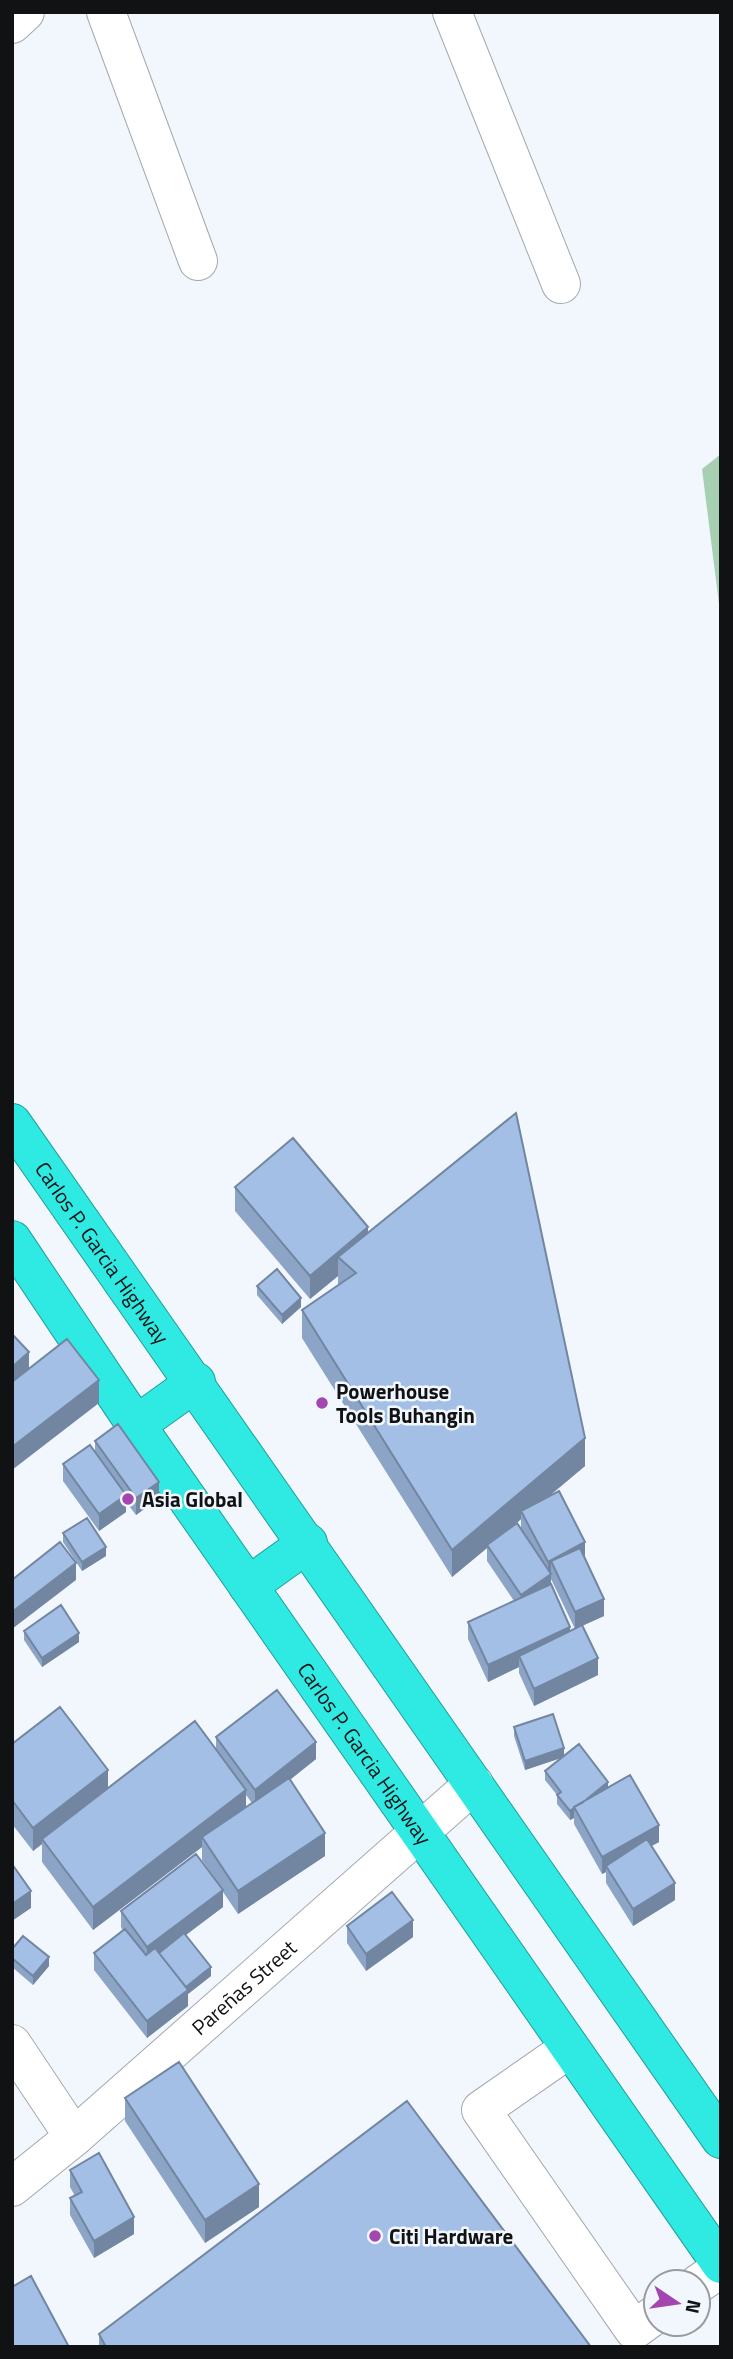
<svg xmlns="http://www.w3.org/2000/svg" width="733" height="2359" viewBox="0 0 733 2359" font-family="'Titillium Web',sans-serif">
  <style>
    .green { fill: #a7d0b3 }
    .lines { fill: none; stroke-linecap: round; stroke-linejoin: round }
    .minor-casing { stroke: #a3a8af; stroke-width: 40 }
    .highway-casing { stroke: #249e9b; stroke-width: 40 }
    .minor { stroke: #fff; stroke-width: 38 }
    .highway { stroke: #2feae3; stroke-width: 38 }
    .wall { fill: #8ca4c6; fill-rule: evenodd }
    .shaded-wall { fill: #7286a1 }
    .building { fill: #a3bfe6; stroke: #7286a1; stroke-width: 2 }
    .poi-dot { fill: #a446af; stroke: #f2f7fe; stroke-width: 2.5 }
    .labels { text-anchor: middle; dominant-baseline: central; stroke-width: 5; stroke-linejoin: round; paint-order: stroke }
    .street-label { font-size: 21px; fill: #101214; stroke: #f2f7fe }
    .poi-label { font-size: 21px; font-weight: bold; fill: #101214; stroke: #f2f7fe; text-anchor: start }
  </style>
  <rect width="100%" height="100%" fill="#f2f7fe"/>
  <path class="green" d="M721,454V620L702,469Z"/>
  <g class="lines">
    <defs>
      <g id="minor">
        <path d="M106,12L198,261"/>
        <path d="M452,12L561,284"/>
        <path d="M12,24L25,12"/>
        <path d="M12,2044L74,2137"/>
        <path d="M570,2048L481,2110L634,2330L656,2314"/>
        <path id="s1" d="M12,2187L74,2137L474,1784"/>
        <path d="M698,2284L721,2268"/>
      </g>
      <g id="highway">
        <path id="s2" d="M12,1123L721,2139"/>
        <path id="s3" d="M12,1240L136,1425L721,2264"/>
        <path d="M136,1425L196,1382"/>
        <path d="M248,1586L308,1543"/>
      </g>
    </defs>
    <use href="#minor" class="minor-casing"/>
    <use href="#highway" class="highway-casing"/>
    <use href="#minor" class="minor"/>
    <use href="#highway" class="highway"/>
  </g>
  <path class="wall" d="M235,1187L368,1232L585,1466L548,1497L585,1559L604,1616L582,1626L598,1675L534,1706L519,1673V1667L488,1682L468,1639V1622L514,1601L487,1561V1548L452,1577L302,1338V1310L338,1285V1276L310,1299L235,1211ZM521,1519V1528L524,1534L515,1525ZM551,1579L575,1629L570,1631L551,1586Z
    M257,1286L301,1307L282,1324L257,1295Z
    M95,1441L159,1498L136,1515L126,1502V1512L99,1531L63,1481V1464L95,1452Z
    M63,1533L106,1556L82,1571L63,1542Z
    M24,1631L79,1642L42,1667L24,1640Z
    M514,1727L564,1755L608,1787L659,1842L651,1846L675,1900L633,1926L606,1883V1872L602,1874L574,1824V1818L570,1820L557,1804V1795L545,1780V1771L561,1758L525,1770L514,1736Z
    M216,1737L316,1759L290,1780L325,1856L238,1914L223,1892V1907L186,1935L211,1976L188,1994V2006L147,2038L94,1970V1953L123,1931L121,1927V1911L213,1876L202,1860V1847L93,1930L42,1862V1844L33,1851L12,1824V1744L108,1788L216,1749ZM246,1795L252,1803L246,1807Z
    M347,1926L413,1937L366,1971L347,1943Z
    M12,1949L49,1966L33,1985L12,1967Z
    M125,2098L259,2207L205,2243L125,2121Z
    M70,2170L134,2234L94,2258L70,2215V2198L75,2196L70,2187Z
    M99,2334L591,2347H99Z"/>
  <path class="shaded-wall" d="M368,1227V1251L338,1257V1276L310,1299V1276Z
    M301,1298V1307L282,1324V1315Z
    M29,1352V1368L12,1384V1367Z
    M99,1380V1403L12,1470V1447Z
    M585,1438V1466L524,1517L521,1511V1519L488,1547L487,1545V1548L452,1577V1550Z
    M159,1482V1498L136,1515V1498Z
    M126,1495V1512L99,1531V1514Z
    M585,1542V1558L551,1561V1591L521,1612V1595L548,1577V1562Z
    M106,1547V1556L82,1571V1562Z
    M76,1563V1580L12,1629V1612Z
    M604,1599V1616L575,1629V1612Z
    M570,1627V1643L519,1656V1667L488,1682V1665Z
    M79,1633V1642L42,1667V1658Z
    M598,1658V1675L534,1706V1689Z
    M316,1742V1759L255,1807V1790Z
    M564,1748V1757L525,1770V1761Z
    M108,1770V1793L42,1839V1844L33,1851V1828Z
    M608,1782V1791L574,1808Z
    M246,1790V1813L202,1837V1847L93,1930V1907Z
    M574,1809V1818L570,1820V1811Z
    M659,1825V1842L608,1870L606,1866V1872L602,1874V1857Z
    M325,1833V1856L238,1914V1891Z
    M675,1883V1900L633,1926V1909Z
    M223,1890V1907L147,1964V1947Z
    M31,1891V1908L12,1921V1904Z
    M413,1920V1937L366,1971V1954Z
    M49,1957V1966L33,1985V1976Z
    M211,1967V1976L188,1994V2006L147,2038V2021L185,1987Z
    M259,2184V2207L205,2243V2220Z
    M134,2217V2234L94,2258V2241Z"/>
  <path class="building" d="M516,1113L585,1438L452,1550L302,1310L356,1273L338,1257Z
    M293,1138L368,1227L310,1276L235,1187Z
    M277,1269L301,1298L282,1315L257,1286Z
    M12,1334L29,1352L12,1367Z
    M67,1339L99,1380L12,1447V1382Z
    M118,1424L159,1482L136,1498L95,1441Z
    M90,1445L126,1495L99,1514L63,1464Z
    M559,1491L585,1542L548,1562L521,1511Z
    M87,1518L106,1547L82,1562L63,1533Z
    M517,1523L551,1574L521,1595L487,1545Z
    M60,1542L76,1563L12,1612V1580Z
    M580,1548L604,1599L575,1612L551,1561Z
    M551,1584L570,1627L488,1665L468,1622Z
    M61,1605L79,1633L42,1658L24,1631Z
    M582,1625L598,1658L534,1689L519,1656Z
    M277,1690L316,1742L255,1790L216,1737Z
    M60,1707L108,1770L33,1828L12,1800V1744Z
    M553,1714L564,1748L525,1761L514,1727Z
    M195,1721L246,1790L93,1907L42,1839Z
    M579,1744L608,1782L582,1803L574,1807V1808L570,1811L557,1795L561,1792L545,1771Z
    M630,1775L659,1825L602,1857L574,1807Z
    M289,1778L325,1833L238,1891L202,1837Z
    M647,1839L675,1883L633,1909L606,1866Z
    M196,1854L223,1890L147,1947L121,1911Z
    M12,1864L31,1891L12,1904Z
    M392,1892L413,1920L366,1954L347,1926Z
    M125,1929L146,1955L155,1948L188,1990L147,2021L94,1953Z
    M184,1933L211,1967L186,1987L159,1953Z
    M23,1936L49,1957L33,1976L12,1958V1949Z
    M179,2062L259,2184L205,2220L125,2098Z
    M407,2101L591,2347H106L99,2334Z
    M99,2153L134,2217L94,2241L70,2198L82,2192L70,2170Z
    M31,2276L69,2347H12V2287Z"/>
  <g class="poi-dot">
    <circle cx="322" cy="1403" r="7"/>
    <circle cx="128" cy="1499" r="7"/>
    <circle cx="375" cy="2236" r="7"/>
  </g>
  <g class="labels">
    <g class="street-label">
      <text stroke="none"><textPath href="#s2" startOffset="158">Carlos P. Garcia Highway</textPath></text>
      <text stroke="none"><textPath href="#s3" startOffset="623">Carlos P. Garcia Highway</textPath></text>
      <text stroke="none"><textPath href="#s1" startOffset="306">Pareñas Street</textPath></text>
    </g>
    <g class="poi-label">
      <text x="336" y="1391">Powerhouse<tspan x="336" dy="24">Tools Buhangin</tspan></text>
      <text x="142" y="1499">Asia Global</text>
      <text x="389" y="2236">Citi Hardware</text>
    </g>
  </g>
  <rect width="733" height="2359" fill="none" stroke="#101214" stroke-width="28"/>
  <g transform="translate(677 2303) rotate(103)"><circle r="33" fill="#f2f7fe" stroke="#989ba0" stroke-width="2"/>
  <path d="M0-5L12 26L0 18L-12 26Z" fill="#a446af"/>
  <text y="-10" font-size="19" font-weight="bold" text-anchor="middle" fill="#101214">N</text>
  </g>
</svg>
